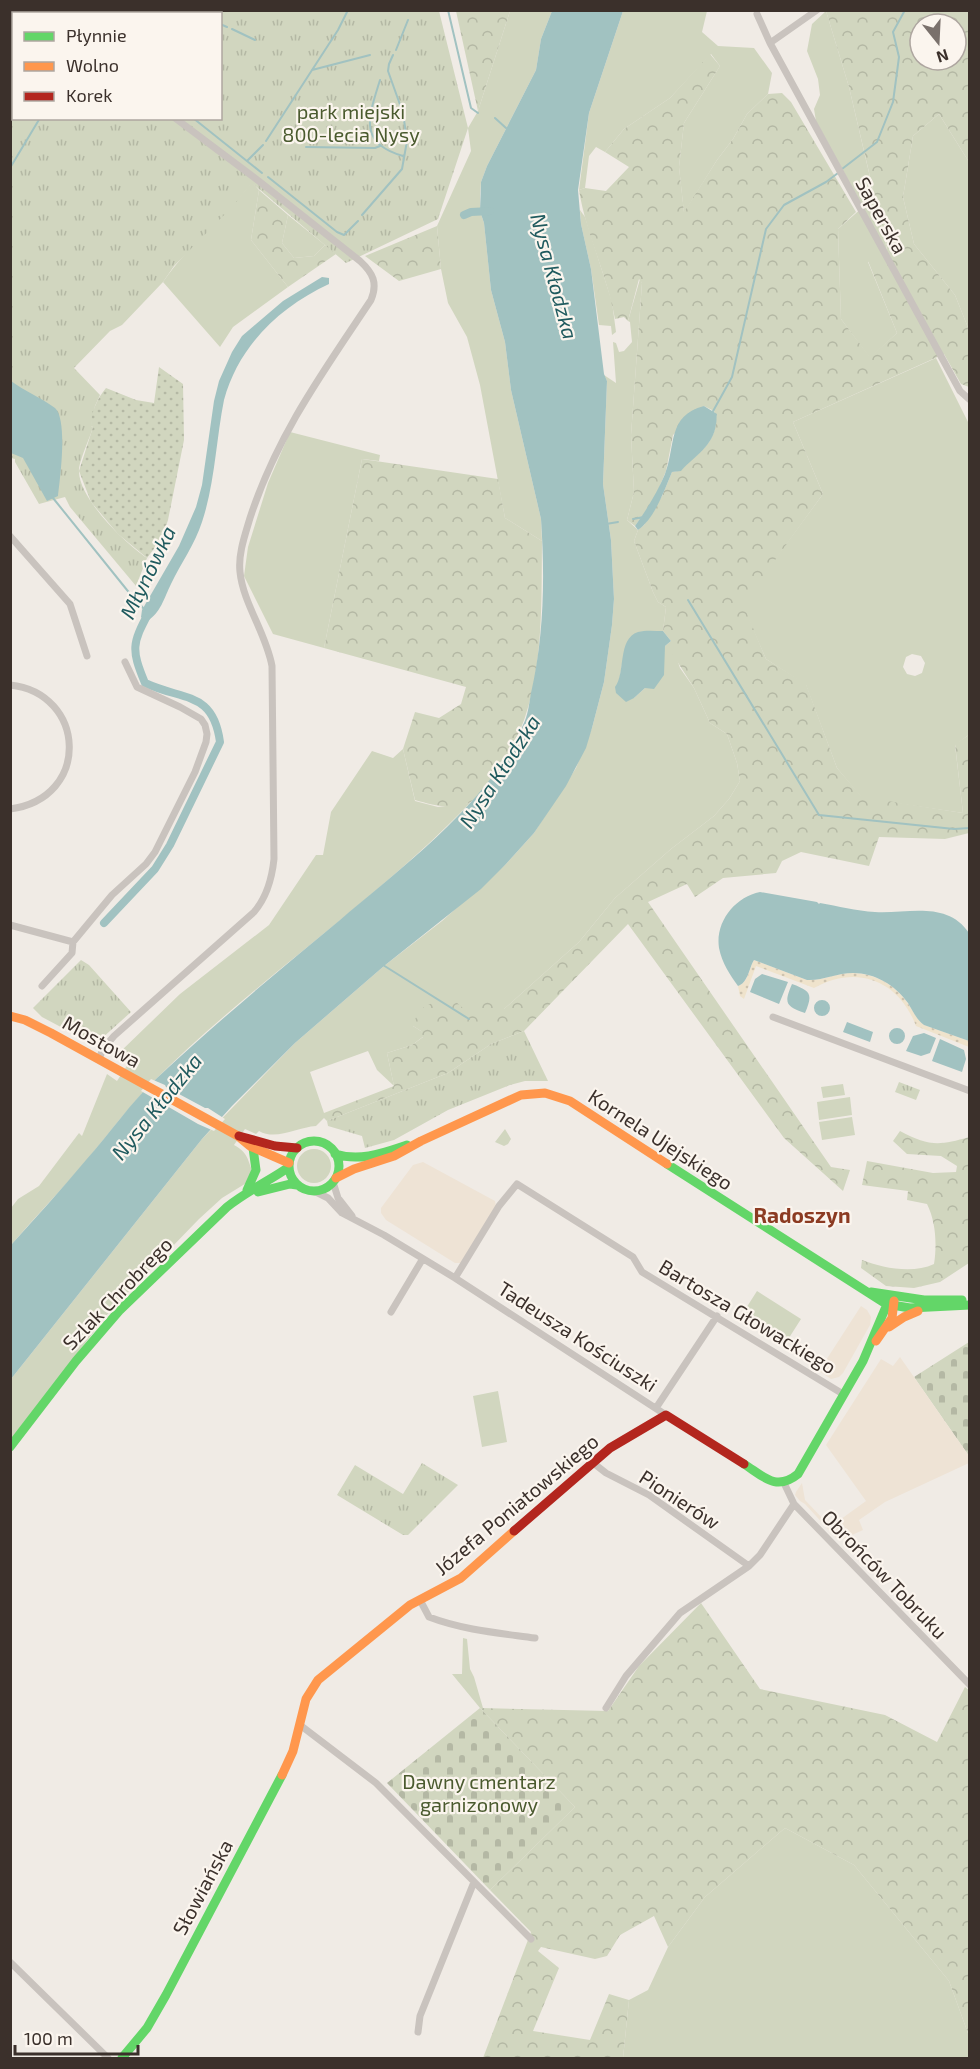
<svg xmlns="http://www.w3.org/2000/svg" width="980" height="2069" viewBox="0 0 980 2069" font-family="'Exo 2',sans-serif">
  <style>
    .grass { fill: #d1d6bf; fill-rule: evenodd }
    .forest { fill: url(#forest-crowns); fill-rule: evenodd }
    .sand { fill: url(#sand-dots) }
    .cemetery { fill: url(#cemetery-stones) }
    .park { fill: url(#park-tufts); fill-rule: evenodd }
    .garden { fill: url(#garden-dots) }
    .plaza { fill: #eee3d5 }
    .water { fill: #a1c2c1 }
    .pier { fill: #f0ebe5 }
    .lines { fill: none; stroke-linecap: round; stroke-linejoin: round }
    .stream { stroke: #a1c2c1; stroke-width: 2 }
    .canal { stroke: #a1c2c1; stroke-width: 8 }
    .street { stroke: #c9c3be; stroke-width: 7 }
    .fast { stroke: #63d668; stroke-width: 9 }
    .slow { stroke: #ff974d; stroke-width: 9 }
    .jam { stroke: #b3261e; stroke-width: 9 }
    .labels { text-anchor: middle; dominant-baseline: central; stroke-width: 4.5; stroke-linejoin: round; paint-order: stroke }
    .park-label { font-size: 20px; fill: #4a5a2e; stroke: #fbf5ee }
    .street-label { font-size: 20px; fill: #3b302b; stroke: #fbf5ee }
    .water-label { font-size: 21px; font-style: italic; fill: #1f5a5e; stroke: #fbf5ee }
    .neighbourhood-label { font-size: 21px; font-weight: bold; fill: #8c3b22; stroke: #fbf5ee }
  </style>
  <defs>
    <pattern id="forest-crowns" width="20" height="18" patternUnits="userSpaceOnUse" patternTransform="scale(1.5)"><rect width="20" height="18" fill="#d1d6bf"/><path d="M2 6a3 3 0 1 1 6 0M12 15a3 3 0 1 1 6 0" fill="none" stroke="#b4b8a4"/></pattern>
    <pattern id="sand-dots" width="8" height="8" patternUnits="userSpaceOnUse" patternTransform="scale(1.5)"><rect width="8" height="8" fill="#efe3cc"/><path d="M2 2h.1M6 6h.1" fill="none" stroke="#cec3af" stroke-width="1.8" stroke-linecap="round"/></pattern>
    <pattern id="cemetery-stones" width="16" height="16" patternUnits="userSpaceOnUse" patternTransform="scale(1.5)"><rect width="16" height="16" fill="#d1d6bf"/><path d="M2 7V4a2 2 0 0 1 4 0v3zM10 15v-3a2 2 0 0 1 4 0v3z" fill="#b4b8a4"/></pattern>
    <pattern id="park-tufts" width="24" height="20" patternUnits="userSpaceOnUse" patternTransform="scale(1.5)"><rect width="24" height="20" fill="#d1d6bf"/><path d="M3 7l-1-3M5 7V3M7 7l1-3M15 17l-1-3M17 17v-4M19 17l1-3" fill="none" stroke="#b4b8a4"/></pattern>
    <pattern id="garden-dots" width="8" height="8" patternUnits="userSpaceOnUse" patternTransform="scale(1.5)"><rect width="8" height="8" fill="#d1d6bf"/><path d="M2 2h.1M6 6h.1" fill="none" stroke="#b4b8a4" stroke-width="1.8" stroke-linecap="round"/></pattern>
  </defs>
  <rect width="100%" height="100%" fill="#f0ebe5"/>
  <path class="grass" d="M510,11H552L541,39L536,70L487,166L481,182L480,195V211L484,223L491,290L505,342L511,390L541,519L542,541L505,518L480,385L467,337L448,303L441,269L437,226L471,151L468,128L478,111Z
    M623,11H707L702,32L718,46L754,48L772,73L768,94L747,114L733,139L717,160L684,213L679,167L684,123L720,66L711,54L670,98L624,129L605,152L596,147L589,156L585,188L579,190L589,113Z
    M826,11L849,87L887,250L868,262L897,333L870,358L841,319L838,229L863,207L816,121L814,109L820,95L818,79L807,51L812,24Z
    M939,114L969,162V330L955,295L914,244L903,197L913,136Z
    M252,182L259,190L251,240L288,287L233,327L220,347L163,282C188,245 225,217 252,182Z
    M580,210L585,217L612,302L616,332L612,335L611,326L599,325L591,269L581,224Z
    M288,215L325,245L314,256L294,258L282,243Z
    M640,279L642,283L631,435L634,492L627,520L638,530L634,541L653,592L658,602L666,607L663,631L639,632L622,664L619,682L634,698L645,688H650L665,646L671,641L680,668L694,688L710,723L727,734L737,763L740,781L729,799L714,816L671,849L615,898L579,942L504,1009L466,1011L413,1026L421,1031L424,1036L412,1045L387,1053L394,1086L377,1070L368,1051L310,1072L324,1113V1118L316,1126C298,1127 276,1141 259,1131L256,1134L245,1129L234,1145C249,1153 247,1160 253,1172L248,1182L222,1198L199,1219L110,1311L11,1439V1379L202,1139L295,1043L384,966L442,921L506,864L534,833L576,768L592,728L604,682L612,625L614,599L611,540L603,484L607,381L604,375L616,383L613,342L616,343L619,352L624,351L632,342L630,322L628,321Z
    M936,358L969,424L970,734L955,745L963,813L862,798L837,768L806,685L766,659L742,604L823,494L793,422ZM912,654L921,656L925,663L922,673L915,676L907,674L903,667L906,657Z
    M290,432L380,455L379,461L362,459L324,648L273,634L244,576L248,547L268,483Z
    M403,749L415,801L438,807L470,803C373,904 254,981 155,1080C130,1105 109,1133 87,1160C62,1189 36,1216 11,1245V1208L18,1199L39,1186L79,1133L82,1136L107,1074L117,1081L128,1064L120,1059L119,1053L180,994L269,925L316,855H323L331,812L372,751L393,758Z
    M843,1084L845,1095L823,1098L821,1087Z
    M850,1097L852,1115L819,1120L817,1102Z
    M852,1117L855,1135L822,1140L819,1122Z
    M297 1166a17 17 0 1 1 34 0a17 17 0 1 1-34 0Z
    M757,1291L801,1319L787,1341L743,1313Z
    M498,1391L507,1442L482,1447L473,1396Z
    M463,1638L467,1639L470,1669L474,1677L483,1708H480L452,1674H462Z
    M785,1828L854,1865L949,1981L969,2036V2058H623L629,2000L648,1990L668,1947L705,1897Z"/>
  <path class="forest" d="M456,11H510L478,111Z
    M826,11H969V162L939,114L913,136L903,197L914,244L955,295L969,330V387L961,384L944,354L793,422L823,494L743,604L766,659L806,684L837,768L862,797L963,813L955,744L969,735V833L945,839L879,837L869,866L801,852L782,861L776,873L723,878L695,897L687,884L648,902L831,1167L850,1170L843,1191L784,1138L628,924L524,1031L491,1044L448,1073L327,1121L324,1118V1113L394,1086L387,1053L412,1045L423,1037L421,1031L413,1026C419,1002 433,1002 455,1001L466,1011L485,999L504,1009L579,942L615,898L671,849L714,816L729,799L740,781L737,763L727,734L710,723L694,688L670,650L671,641L663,631L666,607L658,602L653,592L634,541L638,530L644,525L662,496L672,472C683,471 684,465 692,459C708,447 720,432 714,411L704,406L673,435L666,471L654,500L635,526L627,520L634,492L631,435L642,283L639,279L628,321L624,317L615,319C607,275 586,234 579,190L585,188L606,191L629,167L605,152L624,129L670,98L710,54L720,66L684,123L679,167L684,212L717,160L733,139L747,114L768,94L782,93L791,102L856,212L838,229L841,319L870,357L897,333L868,261L887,249L849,87ZM920,24H956V60H920Z
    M259,190L288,215L282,243L294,258L314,256L325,245L336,254L288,287L251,240Z
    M437,226L441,269L399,281L365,256Z
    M362,459L498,479L505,518L542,541C541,622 546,714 491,779C485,786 477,799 469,803C451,810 432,805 415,800L403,749L415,712L439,718L461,704L466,687L324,648Z
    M900,1131C928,1146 939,1146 969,1137V1263L940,1282L914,1288L886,1286L861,1268L862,1260C882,1268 913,1274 934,1264C937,1245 936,1222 927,1204L907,1200L908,1191L862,1185L867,1161L933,1173L956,1172L957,1166L941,1156L907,1154L893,1141Z
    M701,1603L760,1689L885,1715L937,1742L965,1687L970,1691L969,2036L949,1981L854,1865L785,1828L705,1897L668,1947L654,1916L620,1935L607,1956L595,1959L541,1947L538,1951L559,1968L533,2031L590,2040L609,1994L629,2000L623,2058H483L531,1932L490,1890L575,1807L480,1708L608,1711L639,1666Z"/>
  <path class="sand" d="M754,960L807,980C823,981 838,972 854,973C876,974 895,985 907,1002C913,1010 916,1019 924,1025L969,1041V1047L916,1026C899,980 856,964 814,988L756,966L744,999L740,996L738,986C748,983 749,969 754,960Z"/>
  <path class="cemetery" d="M969,1342V1456L914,1377Z
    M480,1708L575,1807L490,1890L387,1783Z"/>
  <path class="park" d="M10,11H439L468,128L438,219L346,263L252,183L233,206L174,266L163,282L122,325L110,331L74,368L100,395L95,406L91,426L93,427C90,438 78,463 79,472C80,500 125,543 147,558L136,586L70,507L65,497L39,504L15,462V459L11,458ZM14,14H220V118H14Z
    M81,960L89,965L131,1012L100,1040L89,1042L42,1017L33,1008Z
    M524,1031L548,1081H525L510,1085L448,1110L394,1140L365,1148L362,1136L328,1126L327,1121L448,1073L491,1044Z
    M899,1082L920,1090L916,1100L895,1092Z
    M505,1129L511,1139L508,1144L504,1146L495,1142Z
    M422,1463L458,1485L408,1535H403L337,1495L355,1465L403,1494Z"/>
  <path class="garden" d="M159,367L183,384L184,440L168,520L162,538L147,558L118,534L91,502L79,471L93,427L91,426C91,412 97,399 106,388L136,400L154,403Z"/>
  <path class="plaza" d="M423,1162L495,1201L496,1206L461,1263H455L386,1220L381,1213V1208L413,1165Z
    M861,1306L867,1310L871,1317L870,1325L843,1373L839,1377L831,1379L819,1371Z
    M900,1357L969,1456V1463L885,1502L859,1520L863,1530L839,1541L805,1504L800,1501L795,1495L796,1492L802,1483L805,1500L825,1521L837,1522L866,1501L826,1445L881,1359L893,1366Z"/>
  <path class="water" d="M552,11H623L589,113L578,190L581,224L591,269L604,374L607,381L603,484L611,540L614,599L612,625L604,682L592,728L586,748L566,786L534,833L506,864L481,889L384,966L295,1043L232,1106L202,1139L11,1379V1245C36,1217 62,1189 86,1160C110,1133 131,1102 157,1078C216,1023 278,971 340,920C402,867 491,801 523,725C528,716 529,704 531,693C544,637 545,577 541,519L511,390L505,342L491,290L484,223L480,211L481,182L487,166L536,70L541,39Z
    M322,277L329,278V284C280,307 239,345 224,400C216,440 215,483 202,522C195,544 181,563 171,584C164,598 161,613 146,622L141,617L142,610L179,546L196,507L202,485L214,401L219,381L232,352L242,336L283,301Z
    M11,381C24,391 42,398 55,408C68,420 60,479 58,496L47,501L23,458L11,453Z
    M704,406L717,414C716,417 717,420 716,424C713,447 695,455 681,471L672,472C664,491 655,518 638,530L635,526C647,509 657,493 665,474C676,445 667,416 704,406Z
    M663,631L671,641L665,646L664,675L654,689L645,688L634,698L626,702L616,693L615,687C626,673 617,639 638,632C645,630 655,631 663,631Z
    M760,892L817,902L819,904L820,903C838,906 856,911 875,912C907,914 947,900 969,933V1041L924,1025C916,1019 913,1011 908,1003C895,985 875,973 853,973C837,973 822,981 807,980L754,960C749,968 748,983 738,986C730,975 722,963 719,948C715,922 735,897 760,892Z
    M762,974L788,982L779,1004L750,992L755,979Z
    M792,984C811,991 813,994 805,1013C785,1006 784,1003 792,984Z
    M814 1008a8 8 0 1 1 16 0a8 8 0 1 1-16 0Z
    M847,1022L873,1032L870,1042L843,1032Z
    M889 1036a8 8 0 1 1 16 0a8 8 0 1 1-16 0Z
    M924,1033L936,1038L930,1053L921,1056L906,1051L913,1036Z
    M940,1039L964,1050L966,1059L962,1072L932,1061Z"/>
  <path class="pier" d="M151,1079L165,1085L166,1087L205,1108H208L225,1119L214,1131L198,1124L141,1091Z"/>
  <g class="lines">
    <path class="stream" d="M46,10L50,14
      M191,10L197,14
      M448,10L471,108L478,113
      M109,14L111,10
      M220,24L227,27
      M232,29L255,40
      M396,50L408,20
      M312,70L370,55
      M380,80C369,116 357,143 403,156
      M193,118L262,173
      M495,118L506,128
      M266,141L338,30L348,10
      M306,147L375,148L380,146
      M248,160L263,145
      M10,168L40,118
      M842,169L877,142L893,102L899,57L893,32L905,10
      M268,177L337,232L344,235L358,221
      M362,215L402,169L407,141L403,113L388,71L389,64L393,55
      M712,413L732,377L766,229L784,205L826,182L838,173
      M53,498L127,590L144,609
      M633,519L644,517
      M606,524L618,522
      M688,600L819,815L954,829L970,828
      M383,965L469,1019"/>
    <path class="canal" d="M464,215L471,212L490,211
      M104,923L155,869L170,845L220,742C213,691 184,701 145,683C131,649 132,644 149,612"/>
    <path class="street" d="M31,10L35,14
      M757,14L770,43L960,391L970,400
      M770,43L817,10
      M10,536L70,604L87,656
      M10,685C86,693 92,798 10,809
      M10,925L73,942
      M42,986L72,953L73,942L112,895L146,864L155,852L195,772L206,742L207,734L205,725L201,719L180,707L137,687L125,662
      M773,1017L970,1091
      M99,1059L103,1049L114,1036L254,912C267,897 272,878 274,859L272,666C266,633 243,603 240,572C238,554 245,535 250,518C277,435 323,372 371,300C378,283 373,273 360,261L260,182L175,118
      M333,1182L338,1198L352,1216
      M314,1191L328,1198L342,1213L384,1235L455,1278L666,1415
      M455,1278L499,1206L517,1184L633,1257L642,1272L843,1394
      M391,1312L422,1260
      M656,1408L717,1316
      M592,1462L606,1473L649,1495L749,1566
      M784,1483L794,1504L970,1685
      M420,1600L429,1617C463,1630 499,1633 535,1638
      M606,1708L626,1676L680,1613L749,1566L760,1555L794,1504
      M300,1725L376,1783L531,1939
      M10,1962L108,2058
      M418,2032L420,2016L474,1882"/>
    <path class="fast" d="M289 1166a25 25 0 1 1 50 0a25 25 0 1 1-50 0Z
      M335,1154C360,1162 383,1153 407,1145
      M667,1164L886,1304L910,1308L970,1305
      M247,1190L256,1170L253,1148
      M258,1192L290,1184L297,1185
      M871,1292L924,1300H962
      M10,1447L76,1361L119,1311L227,1207C247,1191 269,1181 289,1167
      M744,1464C763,1476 776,1492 798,1474L863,1361L885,1309L894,1296
      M122,2058L147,2028L166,1995L282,1775"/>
    <path class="slow" d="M10,1016L25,1020L51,1033L238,1136L250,1146L289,1163
      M336,1178L354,1169L394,1156L421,1141L521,1095L545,1093L570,1101L667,1164
      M889,1327L904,1317L918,1311
      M876,1341L892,1318L894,1301
      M282,1775L293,1751L306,1699L318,1680L410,1605L461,1578L514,1531"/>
    <path class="jam" d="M239,1136L275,1146L297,1148
      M514,1531L610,1448L666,1415L744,1464"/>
  </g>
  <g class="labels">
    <g class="park-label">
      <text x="351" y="111">park miejski<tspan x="351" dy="23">800-lecia Nysy</tspan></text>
      <text x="479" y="1781">Dawny cmentarz<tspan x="479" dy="23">garnizonowy</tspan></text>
    </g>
    <g class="street-label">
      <text transform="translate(882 215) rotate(61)">Saperska</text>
      <text transform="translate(102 1041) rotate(29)">Mostowa</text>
      <text transform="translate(661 1139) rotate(33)">Kornela Ujejskiego</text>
      <text transform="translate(117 1293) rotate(-46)">Szlak Chrobrego</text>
      <text transform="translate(748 1316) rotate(31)">Bartosza Głowackiego</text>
      <text transform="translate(578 1336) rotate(33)">Tadeusza Kościuszki</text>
      <text transform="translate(680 1499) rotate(33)">Pionierów</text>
      <text transform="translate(516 1504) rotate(-40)">Józefa Poniatowskiego</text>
      <text transform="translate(885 1574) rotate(46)">Obrońców Tobruku</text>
      <text transform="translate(202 1887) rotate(-62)">Słowiańska</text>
    </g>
    <g class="water-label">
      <text transform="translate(555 276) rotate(75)">Nysa Kłodzka</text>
      <text transform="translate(147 572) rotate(-64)">Młynówka</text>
      <text transform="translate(499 771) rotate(-57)">Nysa Kłodzka</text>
      <text transform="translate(156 1106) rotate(-51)">Nysa Kłodzka</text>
    </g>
    <g class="neighbourhood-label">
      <text x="802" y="1214">Radoszyn</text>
    </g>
  </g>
  <rect width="980" height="2069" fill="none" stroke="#3b302b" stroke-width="24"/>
  <rect x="12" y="12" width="210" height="108" fill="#fbf5ee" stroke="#aea6a0" stroke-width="1.5"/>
  <rect x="24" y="32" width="30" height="9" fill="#63d668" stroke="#aea6a0" stroke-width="1.5"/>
  <text x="66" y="42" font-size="18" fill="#3b302b">Płynnie</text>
  <rect x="24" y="62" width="30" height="9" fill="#ff974d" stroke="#aea6a0" stroke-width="1.5"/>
  <text x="66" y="72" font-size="18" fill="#3b302b">Wolno</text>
  <rect x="24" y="92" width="30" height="9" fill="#b3261e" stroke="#aea6a0" stroke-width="1.5"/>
  <text x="66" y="102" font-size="18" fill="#3b302b">Korek</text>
  <g transform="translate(938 42) rotate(162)"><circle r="28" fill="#fbf5ee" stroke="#aea6a0" stroke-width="1.5"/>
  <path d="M0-4.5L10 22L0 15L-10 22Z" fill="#7a716c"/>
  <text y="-9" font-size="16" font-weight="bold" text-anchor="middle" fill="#3b302b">N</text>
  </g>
  <path d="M15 2045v9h123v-9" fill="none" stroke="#3b302b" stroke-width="3"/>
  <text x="24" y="2045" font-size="18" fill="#3b302b" stroke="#fbf5ee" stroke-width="4.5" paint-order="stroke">100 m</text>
</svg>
